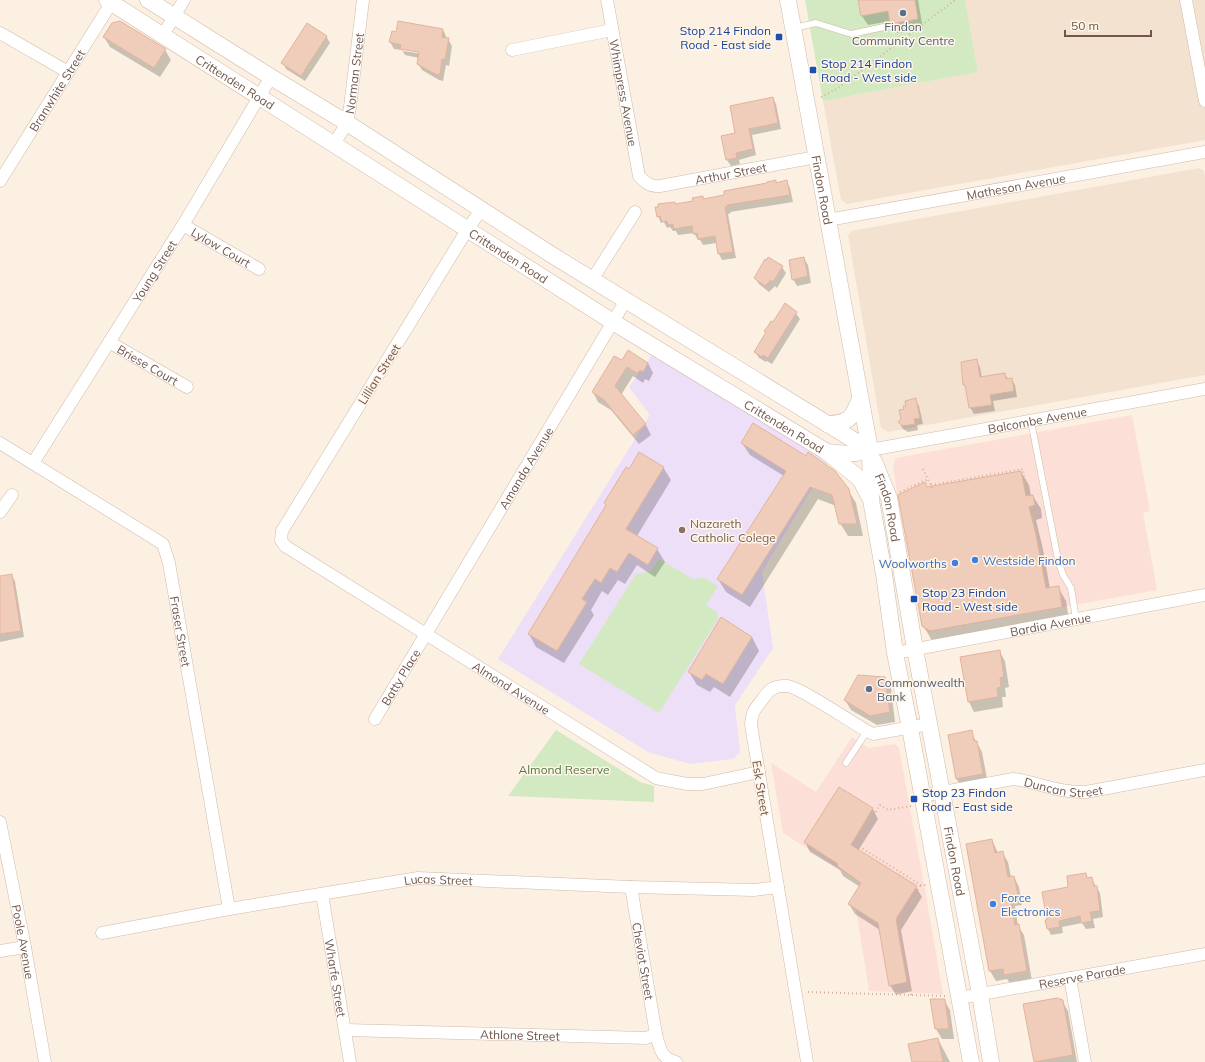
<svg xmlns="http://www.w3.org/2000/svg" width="1205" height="1062" viewBox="0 0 1205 1062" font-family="Mulish,sans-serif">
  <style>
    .residential { fill: #f3e2d0 }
    .commercial { fill: #fcdfd6 }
    .education { fill: #eddff8 }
    .green { fill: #d3e9c1 }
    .shadow { fill: #0003; fill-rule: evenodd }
    .building { fill: #f0cdba; stroke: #e3b39b }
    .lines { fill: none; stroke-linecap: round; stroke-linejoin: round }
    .lane-casing { stroke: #cfbaac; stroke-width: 7 }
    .street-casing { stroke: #cfbaac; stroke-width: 13 }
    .secondary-casing { stroke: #d1b9a9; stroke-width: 17 }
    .path { stroke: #d5b09d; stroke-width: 2; stroke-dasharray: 1 3; stroke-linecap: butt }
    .lane { stroke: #fff; stroke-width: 6 }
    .street { stroke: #fff; stroke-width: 12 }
    .secondary { stroke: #fff; stroke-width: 16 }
    .service-dot { fill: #5c6f8a; stroke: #fff5e8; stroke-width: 1.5 }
    .transit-dot { fill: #1a4fb4; stroke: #fff5e8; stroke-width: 1.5 }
    .education-dot { fill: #8d6e63; stroke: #fff5e8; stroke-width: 1.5 }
    .shop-dot { fill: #3f7fe0; stroke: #fff5e8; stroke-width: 1.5 }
    .labels { text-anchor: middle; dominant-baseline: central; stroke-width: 3; stroke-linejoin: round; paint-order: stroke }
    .service-label { font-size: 12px; fill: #4e5e75; stroke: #fff5e8 }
    .transit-label { font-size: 12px; fill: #164399; stroke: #fff5e8; text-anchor: start }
    .street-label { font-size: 12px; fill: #725649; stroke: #fff5e8 }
    .education-label { font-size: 12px; fill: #785e54; stroke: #fff5e8; text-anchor: start }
    .shop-label { font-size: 12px; fill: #366cbe; stroke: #fff5e8; text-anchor: start }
    .park-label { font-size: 12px; fill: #547842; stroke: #fff5e8 }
  </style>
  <rect width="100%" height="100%" fill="#fcf0e2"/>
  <path class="residential" d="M965,0H1205V140L847,204L841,200L823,101L978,72Z
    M1199,168L1204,171L1205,178V375L888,432L881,428L848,235L851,231Z"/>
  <path class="commercial" d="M1132,415L1150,511L1143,513L1157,590L928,632L922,628L897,494L893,466L896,458Z
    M852,737L869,748L895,744L899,748L926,895L943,994L869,991L856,909L848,904L861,883L783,833L771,763L816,792Z"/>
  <path class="education" d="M654,352L827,463L762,572L773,648L735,705L740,753L733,759L690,764L648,752L498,659L650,415L629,387Z"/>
  <path class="green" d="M805,0H965L978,72L823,101Z
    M659,559L693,579L704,578L718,586L706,605L717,612L718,619L659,713L579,664L636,574L651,571Z
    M556,730L640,782L654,786V802L508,796Z"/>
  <path class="shadow" d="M859,0H918L923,29L897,33L891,21L868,25L862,16Z
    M443,30L446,36V39H448L452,46L449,66L446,65L443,81L439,80L422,70L418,64L419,58L405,55L402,50L394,49L390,42L397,33ZM403,48L424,52V54L403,51Z
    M326,36L330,43L305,81L286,69L283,63Z
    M104,37L165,50L171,60L160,77L110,47Z
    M773,98L776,104L781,129L752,135L756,155L739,160L740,164L731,166L727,160L736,134Z
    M775,182L777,184L786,182L790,188L793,202L730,212L731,213L728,214L736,258L722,260L719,254L717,243L703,245L700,240H698L694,233L678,235L676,231H673L670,227L667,228L664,222L661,223L658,216L675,205L694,202L702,197L704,200L725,196Z
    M804,259L808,265L811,283L797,286L793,279Z
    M767,261L782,267L786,273L777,288L775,286L769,292L759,284L755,278Z
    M786,304L792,308L800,319L772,364L767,361L766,362L759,358L755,352L767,334L766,331L773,323Z
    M628,351L648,363L653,373L649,381L645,379L643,383L633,376L621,395L646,425L651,435L639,444L611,410L598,402L593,392L622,361Z
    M976,360L980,367L982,378L1005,374L1008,379H1011L1015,385L1017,397L993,401L995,411L974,414L970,407L967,390L964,385Z
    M915,400L919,406L923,424L917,425L918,430L908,432L903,429L899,422L907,407Z
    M742,443L848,490L856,503L863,536H848L840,523L836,506L818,499L750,607L726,592L718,579L784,476L750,455Z
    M663,467L671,480L637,536L657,549L665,562L655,577L637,565L625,584L618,580L608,595L602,591L591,610L594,615L564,663L536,647L529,634Z
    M1021,472L1029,485L1031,496H1033L1041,509L1042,518L1036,520L1043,549L1050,589L1058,587L1066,601L1069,620L938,644L931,639L923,625L927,488Z
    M11,575L15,581L24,637L0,642V577Z
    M752,637L759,651L730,697L714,687L710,692L697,685L689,672Z
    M999,651L1005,661L1009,687L1005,688L1006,697H1002L1003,707L974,712L969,702L961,657Z
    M885,678L891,688L895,722L877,725L851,710L845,700Z
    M971,732L982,752L988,784L962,788L956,778Z
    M839,788L873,809L878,819L858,851L916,887L922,897L901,930L912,991L896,995L890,985L880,930L855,914L849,904L860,887L843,876L840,870L810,852L805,842Z
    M992,840L998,853L1002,852L1008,862L1011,877H1014L1019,887L1022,905L1015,906L1018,926L1024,935L1032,981L1011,985L1007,979L996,981L990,971L967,844Z
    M1085,874L1088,879L1091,878L1100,893L1103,917L1093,919L1095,928L1086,929L1082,923L1062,927L1063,933L1051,935L1048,929L1046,921L1070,888Z
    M944,1000L950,1010L954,1039H942L936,1029Z
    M1062,1001L1068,1011L1077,1062H1035Z
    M938,1039L950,1062H913Z"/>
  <path class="building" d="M858,0H915L918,19L890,24L888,11L861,16Z
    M120,21L166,49L154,68L103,37L112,23Z
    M398,21L443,29L442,37L449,38L445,60L442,59L440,75L435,74L417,64L419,52L400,49L401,45L389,42L392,31L396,32Z
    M307,23L327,36L301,76L281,63Z
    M773,97L778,123L749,129L753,149L736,153L737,158L726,160L721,136L735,133L730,106Z
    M776,180V183L787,180L790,195L727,205L728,207H725L733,252L718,254L715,236L698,239L697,233L693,234L692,226L674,229L673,224L668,225L667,221L662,222L660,216L657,217L655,207H658V204L675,202V204L693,201L692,198L703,196V199L724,195V191L767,183V182Z
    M768,257L783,266L773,282L771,280L765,286L754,278L765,259L767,260Z
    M804,257L808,276L792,280L789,260Z
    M785,303L797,312L768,358L763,355L762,357L754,352L766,332L764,331L768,326L771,321L773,322Z
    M628,350L648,363L643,372L640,370L637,373L627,367L615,386L646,424L633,435L604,400L592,392L614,356L622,360Z
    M977,359L980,377L1005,373L1006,379L1012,378L1014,391L990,395L992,405L969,408L965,385H963L961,362Z
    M916,398L920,418L914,419L915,424L903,426L898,422L901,419L899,410L904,409L903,406H906L905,401Z
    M753,423L806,456L808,452L835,471L849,489L857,524H839L832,495L810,487L742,595L717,579L786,471L741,443Z
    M639,452L664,467L626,529L658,548L648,565L629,553L617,572L610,568L601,583L595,579L582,599L587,602L557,651L528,634L606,505L604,503L626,467L629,469Z
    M1021,471L1026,496L1033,495L1035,505L1029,507L1036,535L1046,588L1059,586L1062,607L930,631L922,626L898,495L925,482L927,487Z
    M12,574L21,631L0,634V576Z
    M721,617L752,637L723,684L706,674L702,680L688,672Z
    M1000,650L1004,677L1000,678L1001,687L997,688L998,697L968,702L960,657Z
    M858,675L885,677L890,712L870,716L844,700Z
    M972,730L974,741H977L983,774L956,779L948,735Z
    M839,787L873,808L851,845L917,886L896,919L907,982L889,986L878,923L848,904L861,883L837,866L838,864L804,842Z
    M992,839L995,853L1003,851L1008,877L1014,876L1018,895L1010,896L1015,925L1019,924L1027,971L1004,975L1003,969L989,971L966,844Z
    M1086,873L1087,878L1092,877L1094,886H1097L1100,911L1090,912L1092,921L1081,923L1080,916L1059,921L1060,927L1047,929L1045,920H1047L1042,892L1068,887L1067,876Z
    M1057,998L1063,1000L1073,1055L1034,1062L1023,1004Z
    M930,999H945L949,1029H935Z
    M938,1038L943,1062H912L908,1044Z"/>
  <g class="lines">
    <defs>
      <path id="lane" d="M794,28L816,23L851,34L884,27
        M1031,421L1058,560L1063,575L1071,588L1076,619
        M846,763L867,731"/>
      <g id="street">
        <path id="s1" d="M607,0L639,176C646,183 650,187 660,186L816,157"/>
        <path d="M1186,0L1205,101"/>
        <path d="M0,33L68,72"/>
        <path d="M163,35L184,0"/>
        <path d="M512,50L612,30"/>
        <path id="s2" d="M334,144L347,123L350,107L363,0"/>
        <path id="s3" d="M0,181L113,0"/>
        <path id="s4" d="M481,210L467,230L282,531L281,540L285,546L656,778L687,784H703L759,772"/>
        <path id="s5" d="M828,220L1205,152"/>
        <path id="s6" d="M183,225L259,269"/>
        <path d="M592,280L635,212"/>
        <path id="s7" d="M109,342L187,387"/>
        <path id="s8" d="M0,443L163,544L169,563L229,909"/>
        <path id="s9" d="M870,450L1205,389"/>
        <path id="s10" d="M33,463L183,225L271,77"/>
        <path d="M0,512L12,495"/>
        <path id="s11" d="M895,653L1205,595"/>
        <path id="s12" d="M375,719L626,300"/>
        <path id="s13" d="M922,796L1013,779L1021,780C1042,785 1064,793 1086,792L1205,770"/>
        <path id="s14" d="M0,822L25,947L45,1062"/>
        <path id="s15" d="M631,887L656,1034"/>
        <path id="s16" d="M322,894L350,1062"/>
        <path id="s17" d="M102,933L229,909L418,878L631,887L754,890L778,887"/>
        <path d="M0,951L25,947"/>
        <path d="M1070,978L1085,1062"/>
        <path id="s18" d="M959,998L1205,954"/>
        <path id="s19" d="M346,1030L646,1038L656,1034C660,1048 660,1058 676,1062"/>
        <path d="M807,1062L751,725C752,712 754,710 762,700C769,690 773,685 787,686C800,687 852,723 867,731L873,734L929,724"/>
      </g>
      <g id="secondary">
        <path id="s20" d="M107,0L613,322L827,452C844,454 853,455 870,450"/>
        <path d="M148,0L271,77L347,123L552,255L870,450"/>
        <path id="s21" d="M788,0L870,450L871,500L884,574L895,653L910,728L971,1062"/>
        <path d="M827,424C849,423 852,419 860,399"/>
        <path d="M828,453L860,479L869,496"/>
        <path id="s22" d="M874,461L889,498L915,649L980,994L991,1062"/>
      </g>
    </defs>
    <use href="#lane" class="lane-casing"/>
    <use href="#street" class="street-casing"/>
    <use href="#secondary" class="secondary-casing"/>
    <path class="path" d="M821,97L838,88L955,0
      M923,469L933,490
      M931,485L1023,469L1027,494
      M900,492L928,479
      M911,806L888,810L880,805L855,844L921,885H926
      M808,992L946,996
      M911,995L898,920L921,885"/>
    <use href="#lane" class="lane"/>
    <use href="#street" class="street"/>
    <use href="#secondary" class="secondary"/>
  </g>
  <g class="service-dot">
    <circle cx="903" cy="13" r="4"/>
    <circle cx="869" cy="689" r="4"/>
  </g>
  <g class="transit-dot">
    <rect x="775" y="33" width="8" height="8" rx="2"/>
    <rect x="809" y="66" width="8" height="8" rx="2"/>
    <rect x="910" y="595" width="8" height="8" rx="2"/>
    <rect x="910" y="795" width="8" height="8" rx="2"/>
  </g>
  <circle class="education-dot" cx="682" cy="530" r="4"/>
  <g class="shop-dot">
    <circle cx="975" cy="560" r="4"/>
    <circle cx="955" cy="563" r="4"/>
    <circle cx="993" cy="904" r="4"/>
  </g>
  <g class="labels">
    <g class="service-label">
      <text x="903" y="26">Findon<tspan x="903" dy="14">Community Centre</tspan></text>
      <text x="877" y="682" text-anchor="start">Commonwealth<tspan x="877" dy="14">Bank</tspan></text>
    </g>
    <g class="transit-label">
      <text x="771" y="30" text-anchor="end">Stop 214 Findon<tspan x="771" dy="14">Road - East side</tspan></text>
      <text x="821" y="63">Stop 214 Findon<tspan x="821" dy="14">Road - West side</tspan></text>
      <text x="922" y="592">Stop 23 Findon<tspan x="922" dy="14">Road - West side</tspan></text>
      <text x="922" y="792">Stop 23 Findon<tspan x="922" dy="14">Road - East side</tspan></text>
    </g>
    <g class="street-label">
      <text stroke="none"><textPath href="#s2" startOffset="75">Norman Street</textPath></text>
      <text stroke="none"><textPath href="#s20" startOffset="152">Crittenden Road</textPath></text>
      <text stroke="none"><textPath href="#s3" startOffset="107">Branwhite Street</textPath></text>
      <text stroke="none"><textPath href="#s1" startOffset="94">Whimpress Avenue</textPath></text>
      <text stroke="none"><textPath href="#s1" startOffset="275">Arthur Street</textPath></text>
      <text stroke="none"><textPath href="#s5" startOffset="191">Matheson Avenue</textPath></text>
      <text stroke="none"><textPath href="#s21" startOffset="193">Findon Road</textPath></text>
      <text stroke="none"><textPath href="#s6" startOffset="44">Lylow Court</textPath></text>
      <text stroke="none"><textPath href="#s20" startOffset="476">Crittenden Road</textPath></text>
      <text stroke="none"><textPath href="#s10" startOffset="227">Young Street</textPath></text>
      <text stroke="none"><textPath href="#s7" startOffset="45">Briese Court</textPath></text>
      <text transform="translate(379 374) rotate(-58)">Lillian Street</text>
      <text stroke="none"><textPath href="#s9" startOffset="170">Balcombe Avenue</textPath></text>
      <text stroke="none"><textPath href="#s20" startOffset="800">Crittenden Road</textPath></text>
      <text stroke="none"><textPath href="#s12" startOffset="293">Amanda Avenue</textPath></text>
      <text stroke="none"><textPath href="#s22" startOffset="49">Findon Road</textPath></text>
      <text stroke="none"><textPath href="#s11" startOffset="158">Bardia Avenue</textPath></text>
      <text stroke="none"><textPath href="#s8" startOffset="281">Fraser Street</textPath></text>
      <text stroke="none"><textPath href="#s12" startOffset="49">Batty Place</textPath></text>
      <text stroke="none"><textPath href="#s4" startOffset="661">Almond Avenue</textPath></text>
      <text stroke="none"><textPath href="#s13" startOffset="144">Duncan Street</textPath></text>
      <text transform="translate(761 788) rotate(81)">Esk Street</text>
      <text stroke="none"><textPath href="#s22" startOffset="409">Findon Road</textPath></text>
      <text stroke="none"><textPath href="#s17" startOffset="341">Lucas Street</textPath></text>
      <text stroke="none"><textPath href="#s14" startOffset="122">Poole Avenue</textPath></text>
      <text stroke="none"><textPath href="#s15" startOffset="75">Cheviot Street</textPath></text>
      <text stroke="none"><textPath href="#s18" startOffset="125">Reserve Parade</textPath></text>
      <text stroke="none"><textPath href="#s16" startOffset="85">Wharfe Street</textPath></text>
      <text stroke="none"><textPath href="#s19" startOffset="174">Athlone Street</textPath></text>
    </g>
    <g class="education-label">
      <text x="690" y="523">Nazareth<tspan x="690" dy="14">Catholic Colege</tspan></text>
    </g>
    <g class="shop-label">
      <text x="983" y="560">Westside Findon</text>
      <text x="947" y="563" text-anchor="end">Woolworths</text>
      <text x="1001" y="897">Force<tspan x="1001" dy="14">Electronics</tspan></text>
    </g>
    <g class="park-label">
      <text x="564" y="769">Almond Reserve</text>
    </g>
  </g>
  <path d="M1065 30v6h86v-6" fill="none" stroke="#725649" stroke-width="2"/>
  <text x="1071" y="30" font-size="12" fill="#725649" stroke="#fff5e8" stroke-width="3" paint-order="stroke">50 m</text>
</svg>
